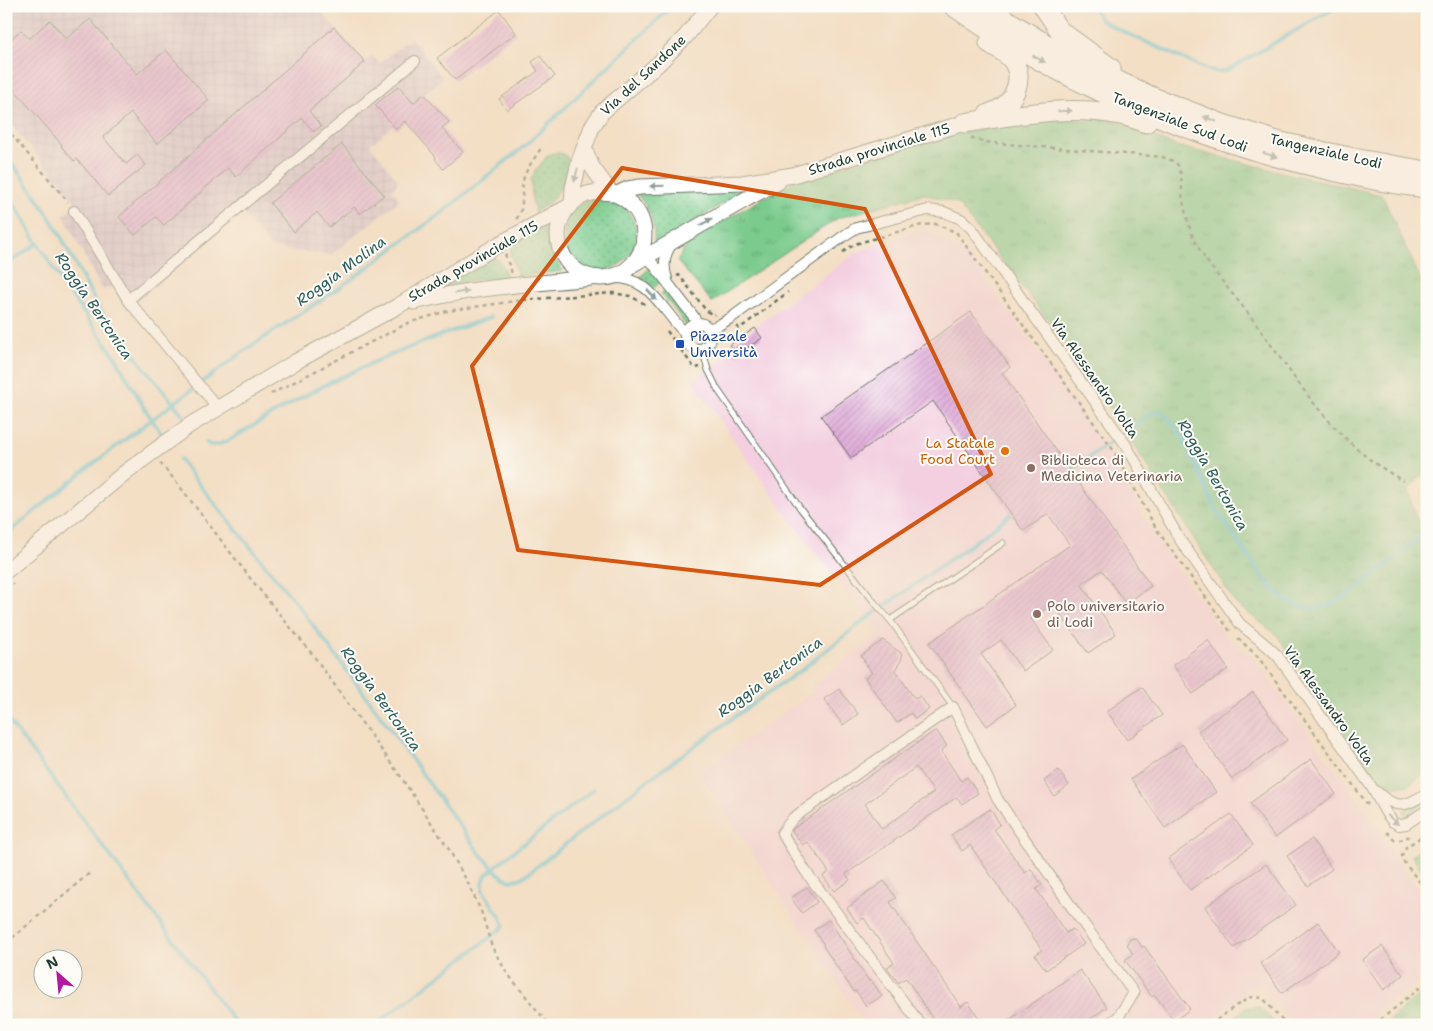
<svg xmlns="http://www.w3.org/2000/svg" width="1433" height="1031" viewBox="0 0 1433 1031" font-family="'Shantell Sans',sans-serif">
  <style>
    .built { fill: #f3cfe0 }
    .industrial { fill: url(#industrial-grid) }
    .grass { fill: url(#grass-dots); stroke: #4c8460 }
    .park { fill: url(#park-tufts); stroke: #4c8460 }
    .lines { fill: none; stroke-linecap: round; stroke-linejoin: round }
    .stream { stroke: #5bc4d7; stroke-width: 4 }
    .building { fill: url(#building-hatch); fill-rule: evenodd }
    .lane-casing { stroke: #697666; stroke-width: 7 }
    .street-casing { stroke: #697666; stroke-width: 12 }
    .secondary-casing { stroke: #697666; stroke-width: 17 }
    .highway-casing { stroke: #697666; stroke-width: 21 }
    .path { stroke: #697666; stroke-width: 2.5; stroke-dasharray: 4 4; stroke-linecap: butt }
    .lane { stroke: #fff; stroke-width: 5 }
    .street { stroke: #fff; stroke-width: 10 }
    .secondary { stroke: #fff; stroke-width: 15 }
    .highway { stroke: #fff; stroke-width: 19 }
    .oneway { fill: #8f9e9a }
    .marked { fill: none; stroke: #d45610; stroke-width: 4; stroke-linejoin: round }
    .transit-dot { fill: #1a4fb4; stroke: #fdfcf7; stroke-width: 2 }
    .food-dot { fill: #e8710a; stroke: #fdfcf7; stroke-width: 2 }
    .education-dot { fill: #8d6e63; stroke: #fdfcf7; stroke-width: 2 }
    .labels { text-anchor: middle; dominant-baseline: central; stroke-width: 4; stroke-linejoin: round; paint-order: stroke }
    .street-label { font-size: 14px; fill: #1f3d34; stroke: #fdfcf7 }
    .transit-label { font-size: 14px; fill: #164399; stroke: #fdfcf7; text-anchor: start }
    .food-label { font-size: 14px; fill: #c56008; stroke: #fdfcf7; text-anchor: end }
    .education-label { font-size: 14px; fill: #785e54; stroke: #fdfcf7; text-anchor: start }
    .water-label { font-size: 15px; font-style: italic; fill: #2e5f5d; stroke: #fdfcf7 }
  </style>
  <defs>
    <pattern id="industrial-grid" width="8" height="8" patternUnits="userSpaceOnUse" patternTransform="scale(1.25)"><rect width="8" height="8" fill="#cfbdcf"/><path d="M0 4h8M4 0v8" fill="none" stroke="#b1a3b2"/></pattern>
    <pattern id="grass-dots" width="8" height="8" patternUnits="userSpaceOnUse" patternTransform="scale(1.25)"><rect width="8" height="8" fill="#7acb8c"/><path d="M2 2h.1M6 6h.1" fill="none" stroke="#63a673" stroke-width="1.8" stroke-linecap="round"/></pattern>
    <pattern id="park-tufts" width="24" height="20" patternUnits="userSpaceOnUse" patternTransform="scale(1.25)"><rect width="24" height="20" fill="#7acb8c"/><path d="M3 7l-1-3M5 7V3M7 7l1-3M15 17l-1-3M17 17v-4M19 17l1-3" fill="none" stroke="#63a673"/></pattern>
    <pattern id="building-hatch" width="6" height="6" patternUnits="userSpaceOnUse" patternTransform="scale(1.25)"><rect width="6" height="6" fill="#dfa8d9"/><path d="M-1 1l2-2M0 6l6-6M5 7l2-2" fill="none" stroke="#b48ab1"/></pattern>
  </defs>
  <rect width="100%" height="100%" fill="#fdfcf7"/>
  <filter id="ink" filterUnits="userSpaceOnUse"><feTurbulence type="fractalNoise" baseFrequency=".02" numOctaves="2"/><feDisplacementMap in="SourceGraphic" scale="10" xChannelSelector="R" yChannelSelector="G"/><feConvolveMatrix kernelMatrix="1 2 1 2 8 2 1 2 1" color-interpolation-filters="sRGB"/></filter>
  <filter id="wash" filterUnits="userSpaceOnUse"><feTurbulence type="fractalNoise" baseFrequency=".0096" numOctaves="4" result="noise"/><feDisplacementMap in="SourceGraphic" scale="20" xChannelSelector="R" yChannelSelector="G"/><feGaussianBlur stdDeviation="1.12" result="paint"/><feColorMatrix in="noise" values="0 0 0 0 0 0 0 0 0 0 0 0 0 0 0 0 0 1.4 0 .05"/><feComposite in="paint" operator="in"/></filter>
  <g filter="url(#wash)">
    <rect width="100%" height="100%" fill="#f3dfc4"/>
    <path class="built" d="M924,228L970,258L1112,456L1152,533L1223,633L1255,661L1382,833L1380,838L1427,899V975L1361,1025H1294L1260,983L1205,1025H865L699,772L814,692L811,687L880,633L849,596L783,510L693,381L734,352L730,345L857,252Z"/>
    <path class="industrial" d="M6,6H316L365,61L372,56L380,63L411,38L443,78L413,103L419,110L396,129L392,126L370,145L399,181L392,190L400,200L331,255L272,248L243,213L127,310L114,287L102,290L64,216L76,202L6,119Z"/>
    <path class="grass" d="M555,153C561,153 565,153 568,159C575,172 557,195 548,204C544,207 539,210 535,213L532,199L531,180L535,171L548,155Z
      M745,190L655,245L654,243C655,222 651,212 638,195L639,194Z
      M564 234a36 36 0 1 1 72 0a36 36 0 1 1-72 0Z
      M547,224L548,242L551,253L563,271L518,276L510,254L512,245Z
      M487,257C500,257 503,264 507,276L506,277L480,279L438,288Z
      M650,268L660,282L654,288L640,277Z
      M666,290L689,320L688,324H685L671,305L661,294Z
      M1427,795V802L1406,816L1403,811Z"/>
    <path class="park" d="M1052,120H1114L1176,146L1277,171L1382,195L1419,276L1427,286V470L1408,490L1417,521L1427,523V772L1406,786H1381L1276,634L1236,604L1078,359L957,203L924,194L838,218L712,302L677,261L690,240L797,179L956,132Z
      M1427,845V878L1411,855Z
      M1427,988V1025H1383Z
      M1247,1007H1259L1277,1025H1224Z"/>
    <g class="lines">
      <path class="stream" d="M1093,6L1099,18L1113,27L1188,61L1211,71L1219,72L1226,71L1233,67L1338,6
        M6,155L36,196L57,229L91,294L110,325L187,420
        M6,190L33,236L62,282L116,358L143,406L163,436
        M6,265L38,243
        M206,442C212,449 221,443 228,441C254,425 281,409 308,394C366,363 428,339 491,317
        M180,459L190,473L297,604L375,708L480,854L499,874L510,881L522,878L644,783L744,710L800,671L862,622L972,544L1015,511
        M1067,473C1089,457 1113,441 1135,425C1142,421 1149,411 1157,411C1178,414 1205,488 1215,507C1224,522 1235,537 1245,551C1253,562 1260,575 1269,585C1281,599 1304,613 1323,607C1333,605 1341,598 1349,593C1374,577 1395,557 1418,539L1427,534
        M6,535L84,471L135,432L247,349L342,286L443,212L527,144L672,6
        M6,717L237,1025
        M375,1025L501,929L504,925L501,918L483,891V882L486,875L503,860L594,789"/>
    </g>
    <g id="blocks">
      <path class="building" d="M499,10L516,33L455,80L437,58Z
        M90,19L137,74L166,50L209,100L157,144L131,113L103,137L126,164L137,155L146,165L108,196L77,159L74,161L61,146L62,145L6,80V43L21,30L29,39L50,20L66,39Z
        M334,27L365,62L309,111L321,126L314,132L302,118L236,177L228,168L164,225L156,217L135,235L119,217Z
        M540,56L555,76L507,110L499,99L538,71L532,62Z
        M399,86L413,103L424,94L449,122L442,128L463,152L443,169L435,159L436,157L405,121L396,129L375,105Z
        M342,144L384,195L360,214L354,207L329,227L317,212L294,232L270,203Z
        M971,312L1010,367L1002,373L1151,586L1126,604L1102,570L1081,584L1116,634L1088,653L1053,604L1031,619L1053,650L1023,671L1001,640L981,654L1016,705L987,726L929,643L1070,545L1048,514L1023,531L933,401L851,458L821,416Z
        M755,328L762,338L737,355L730,345Z
        M883,640L901,653L902,659L895,670L915,699L920,696L929,709L915,719L911,713L897,723L865,678L872,673L861,656Z
        M1208,640L1228,669L1193,694L1173,665Z
        M1142,687L1162,715L1127,740L1107,711Z
        M839,689L858,714L843,725L824,699Z
        M1253,692L1287,740L1232,779L1198,731Z
        M936,730L947,746L941,751L961,781L967,777L978,793L962,804L957,797L944,806L846,874L850,880L834,891L823,876L829,872L808,842L803,845L792,831L794,828ZM916,767L934,792L882,829L865,804Z
        M1182,744L1216,792L1165,828L1131,779Z
        M1311,759L1336,794L1275,838L1250,803Z
        M1058,770L1069,785L1054,796L1044,781Z
        M990,809L1000,824L994,829L1025,873L1031,869L1042,885L1036,889L1066,933L1073,929L1084,944L1046,970L1035,955L1042,950L970,845L962,851L951,835Z
        M1231,814L1253,845L1190,890L1168,859Z
        M1312,839L1332,869L1308,886L1287,856Z
        M1266,864L1296,905L1234,948L1205,907Z
        M884,881L896,898L890,902L961,1007L968,1002L979,1018L968,1025H937L906,978L898,983V982L887,967L894,963L864,918L857,923L847,908Z
        M807,887L817,902L802,913L791,898Z
        M829,920L869,981L871,980L882,996L866,1006L856,991L854,992L823,946L824,945L814,930Z
        M1318,922L1339,952L1282,993L1260,963Z
        M1134,938L1137,940L1142,947L1144,946L1190,1009L1174,1021L1155,995L1152,997L1125,960L1133,954L1128,946L1127,943L1130,939Z
        M1382,946L1403,975L1384,990L1362,960Z
        M1080,970L1107,1007L1082,1025H1002Z"/>
    </g>
  </g>
  <g filter="url(#ink)">
    <use href="#blocks" fill-opacity="0" stroke="#697666" stroke-width="1"/>
    <g class="lines">
      <defs>
        <path id="lane" d="M702,348L708,370L718,390L800,508L875,603L890,620L953,707
          M890,620L1003,543"/>
        <path id="street" d="M74,211L128,300L218,408
          M643,243L647,256L650,260L694,317L697,324
          M609,278C651,275 660,309 686,334
          M667,279C663,267 664,254 672,244
          M128,300L415,61
          M685 336a13 13 0 1 1 26 0a13 13 0 1 1-26 0Z
          M709,329L719,325L731,318L845,235L856,228L928,210L944,212L961,219L972,229L1126,445L1180,540L1240,624L1266,645L1277,655L1371,786L1386,813L1393,822L1399,825L1406,824L1427,810
          M1377,792C1397,810 1405,807 1427,793
          M921,1025L806,872L782,833L793,818L953,707L998,800L1075,912L1134,993L1118,1017L1107,1025"/>
        <path id="secondary" d="M584,148L592,167L611,193
          M558 235a43 43 0 1 1 86 0a43 43 0 1 1-86 0Z
          M617,194L628,189L640,187L742,183L793,175L964,123
          M572,203L573,188L580,159L592,127L602,112L658,64L686,36L710,6
          M635,263L748,198L778,182
          M414,302C472,287 532,284 591,278
          M6,571L127,471L190,425L297,361L398,306L501,243L566,208"/>
        <path id="highway" d="M953,6C1065,86 1204,143 1337,172C1368,179 1395,185 1427,188
          M984,6L1069,58L1153,97L1223,124L1277,141L1321,151L1364,160L1427,171
          M1043,6L1059,30L1111,68
          M987,115C990,113 994,112 998,110C1014,102 1024,79 1014,63C1009,54 997,48 989,43
          M964,123C1021,114 1091,100 1146,123"/>
      </defs>
      <use href="#lane" class="lane-casing"/>
      <use href="#street" class="street-casing"/>
      <use href="#secondary" class="secondary-casing"/>
      <use href="#highway" class="highway-casing"/>
      <path class="path" d="M6,128L68,202
        M971,138L983,142L1163,157C1168,159 1173,160 1177,164C1183,171 1181,191 1183,201C1186,215 1190,232 1197,245C1210,269 1230,290 1247,312C1282,358 1312,409 1356,448C1370,461 1387,471 1403,481
        M516,219C525,210 521,193 523,181C526,167 536,158 542,146
        M843,252L855,244L922,225L935,224L956,232L1114,451L1157,530L1230,631
        M505,254L512,273
        M677,276L679,275L705,309L712,315L715,314
        M737,326L739,329L788,292
        M667,331L693,366L696,368L700,367
        M271,394L408,323L447,311L522,300L613,293L630,296L645,304
        M160,463L178,484L250,578L313,655L401,777L448,848L467,881L481,911L492,947L507,973L549,1025
        M6,589L13,583
        M1238,638L1258,657L1368,805
        M1387,832L1395,841L1404,839L1409,836
        M1427,833L1406,847L1402,856L1403,861L1427,891
        M6,943L91,872
        M1210,1025L1237,1005L1251,997L1263,998L1286,1025
        M1374,1025L1427,982"/>
      <use href="#lane" class="lane"/>
      <use href="#street" class="street"/>
      <use href="#secondary" class="secondary"/>
      <use href="#highway" class="highway"/>
    </g>
    <defs><path id="oneway-solid" d="M-6-.8H1V-3.2L6.5 0L1 3.2V.8H-6Z" transform="scale(1.25)"/></defs>
    <g class="oneway">
      <use href="#oneway-solid" transform="translate(1039 59) rotate(29)"/>
      <use href="#oneway-solid" transform="translate(1065 111) rotate(-2)"/>
      <use href="#oneway-solid" transform="translate(1210 119) rotate(-159)"/>
      <use href="#oneway-solid" transform="translate(1270 155) rotate(17)"/>
      <use href="#oneway-solid" transform="translate(576 175) rotate(104)"/>
      <use href="#oneway-solid" transform="translate(657 186) rotate(178)"/>
      <use href="#oneway-solid" transform="translate(706 222) rotate(-31)"/>
      <use href="#oneway-solid" transform="translate(462 292) rotate(-9)"/>
      <use href="#oneway-solid" transform="translate(652 295) rotate(47)"/>
      <use href="#oneway-solid" transform="translate(1393 820) rotate(41)"/>
    </g>
  </g>
  <path d="M0 0H1433V1031H0ZM622,168L865,209L991,474L820,585L518,550L472,366Z" fill="#f3dfc4" fill-opacity=".55" fill-rule="evenodd"/>
  <path class="marked" d="M622,168L865,209L991,474L820,585L518,550L472,366Z"/>
  <rect class="transit-dot" x="675" y="339" width="10" height="10" rx="2.5"/>
  <circle class="food-dot" cx="1005" cy="451" r="5"/>
  <g class="education-dot">
    <circle cx="1031" cy="468" r="5"/>
    <circle cx="1037" cy="614" r="5"/>
  </g>
  <g class="labels">
    <g class="street-label">
      <text transform="translate(643 75) rotate(-43)">Via del Sandone</text>
      <text transform="translate(1180 122) rotate(21)">Tangenziale Sud Lodi</text>
      <text transform="translate(879 149) rotate(-17)">Strada provinciale 115</text>
      <text transform="translate(1326 151) rotate(13)">Tangenziale Lodi</text>
      <text transform="translate(473 261) rotate(-30)">Strada provinciale 115</text>
      <text transform="translate(1095 378) rotate(55)">Via Alessandro Volta</text>
      <text transform="translate(1329 705) rotate(54)">Via Alessandro Volta</text>
    </g>
    <g class="transit-label">
      <text x="690" y="336">Piazzale<tspan x="690" dy="16">Università</tspan></text>
    </g>
    <g class="food-label">
      <text x="995" y="443">La Statale<tspan x="995" dy="16">Food Court</tspan></text>
    </g>
    <g class="education-label">
      <text x="1041" y="460">Biblioteca di<tspan x="1041" dy="16">Medicina Veterinaria</tspan></text>
      <text x="1047" y="606">Polo universitario<tspan x="1047" dy="16">di Lodi</tspan></text>
    </g>
    <g class="water-label">
      <text transform="translate(341 271) rotate(-36)">Roggia Molina</text>
      <text transform="translate(94 306) rotate(56)">Roggia Bertonica</text>
      <text transform="translate(1213 475) rotate(60)">Roggia Bertonica</text>
      <text transform="translate(770 677) rotate(-36)">Roggia Bertonica</text>
      <text transform="translate(381 699) rotate(54)">Roggia Bertonica</text>
    </g>
  </g>
  <rect width="1433" height="1031" fill="none" stroke="#fdfcf7" stroke-width="25"/>
  <g transform="translate(58 974) rotate(333)"><circle r="24" fill="#fdfcf7" stroke="#a4b0a9"/>
  <path d="M0-4L9 19L0 12L-9 19Z" fill="#b5179e"/>
  <text y="-8" font-size="14" font-weight="bold" text-anchor="middle" fill="#1f3d34">N</text>
  </g>
</svg>
